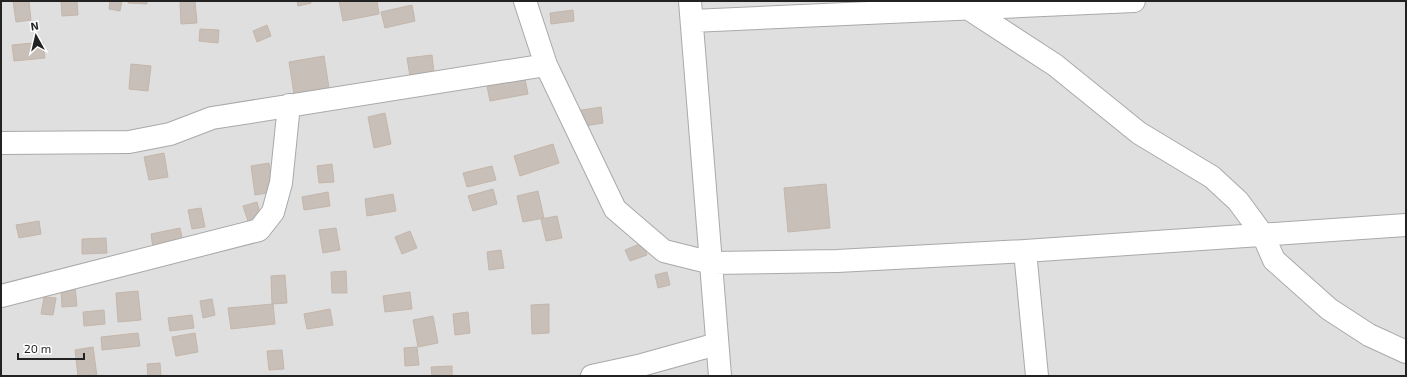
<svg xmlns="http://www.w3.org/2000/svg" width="1407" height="377" viewBox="0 0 1407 377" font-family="'Exo 2',sans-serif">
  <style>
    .residential { fill: #e0dfdf }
    .building { fill: #c7bfb8; stroke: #c4b6ab }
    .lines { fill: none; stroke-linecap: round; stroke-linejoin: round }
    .minor-casing { stroke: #a9a9a9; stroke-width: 24 }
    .minor { stroke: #fff; stroke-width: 22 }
  </style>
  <rect width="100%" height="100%" fill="#f2efe9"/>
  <path class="residential" d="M1,1H1406V376H1Z"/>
  <path class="building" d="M13,1H29L31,20L16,22Z
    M61,1H77L78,15L62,16Z
    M110,1H122L120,11L109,9Z
    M128,1H147V4L128,3Z
    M180,1H195L197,23L181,24Z
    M297,1H311V3L298,6Z
    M339,1H377L379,14L343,21Z
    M412,5L415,21L385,28L381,12Z
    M573,10L574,21L551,24L550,13Z
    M267,25L271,36L257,42L253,31Z
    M200,29L219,30L218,43L199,41Z
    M43,42L45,58L14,61L12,45Z
    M432,55L434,73L410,76L407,58Z
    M324,56L329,88L294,94L289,62Z
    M131,64L151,66L148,91L129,89Z
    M525,79L528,94L490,101L487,86Z
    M601,107L603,123L579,127L576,111Z
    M385,113L391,144L374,148L368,117Z
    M553,144L559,163L520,176L514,156Z
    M164,153L168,177L149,180L144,157Z
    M269,163L273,192L255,195L251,166Z
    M332,164L334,182L319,183L317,166Z
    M492,166L496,180L467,187L463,173Z
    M826,184L830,228L788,232L784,188Z
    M493,189L497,204L473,211L468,196Z
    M538,191L544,218L523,222L517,196Z
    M328,192L330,206L304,210L302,197Z
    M393,194L396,211L367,216L365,199Z
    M257,202L261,217L248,221L243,206Z
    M201,208L205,227L192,229L188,210Z
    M557,216L562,238L546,241L541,219Z
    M39,221L41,234L19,238L16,225Z
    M180,228L183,242L153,248L151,234Z
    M336,228L340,250L323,253L319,230Z
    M410,231L417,248L402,254L395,237Z
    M106,238L107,253L82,254V239Z
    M642,243L647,255L630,261L625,250Z
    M501,250L504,268L489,270L487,252Z
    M346,271L347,293H332L331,272Z
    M667,272L670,285L658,288L655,275Z
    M285,275L287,303L272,304L271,276Z
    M75,287L77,306L62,307L61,288Z
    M138,291L141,320L118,322L116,293Z
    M410,292L412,309L385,312L383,296Z
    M44,297L56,298L53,315L41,314Z
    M212,299L215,315L203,318L200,301Z
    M273,304L275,324L231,329L228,308Z
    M549,304V333L532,334L531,305Z
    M330,309L333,325L307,329L304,314Z
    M104,310L105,324L84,326L83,312Z
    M468,312L470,333L455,335L453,314Z
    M192,315L194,328L170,331L168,318Z
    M433,316L438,343L418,347L413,320Z
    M138,333L140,346L102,350L101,337Z
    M195,333L198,352L176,356L172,337Z
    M93,347L97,376H78L75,350Z
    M417,347L419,365L405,366L404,348Z
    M282,350L284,369L269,370L267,351Z
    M160,363L161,376H148L147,364Z
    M452,366V376H432L431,367Z"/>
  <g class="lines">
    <defs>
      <path id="minor" d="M525,1L546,65L615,209L664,251L712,263L837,261L1025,251L1406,225
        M690,1L720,376
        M962,1L969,9L1055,65L1139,133L1212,177L1238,201L1263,235L1274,260L1329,309L1369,335L1406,352
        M692,21L1134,1
        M1,143L129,142L170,134L212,118L546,65
        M1025,251L1037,376
        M1,296L259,230L273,212L281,183L289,105
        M592,376L638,366L717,344"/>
    </defs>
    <use href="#minor" class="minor-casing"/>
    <use href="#minor" class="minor"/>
  </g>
  <rect width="1407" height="377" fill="none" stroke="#222222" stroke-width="4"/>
  <g transform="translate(36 36) rotate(352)" stroke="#ffffff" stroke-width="3" paint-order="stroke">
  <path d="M0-3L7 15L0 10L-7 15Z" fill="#222222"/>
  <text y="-6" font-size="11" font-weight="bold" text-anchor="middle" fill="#222222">N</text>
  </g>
  <path d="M18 353v6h66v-6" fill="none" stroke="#222222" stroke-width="2"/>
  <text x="24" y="353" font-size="12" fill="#222222" stroke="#ffffff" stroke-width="3" paint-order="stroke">20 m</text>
</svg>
